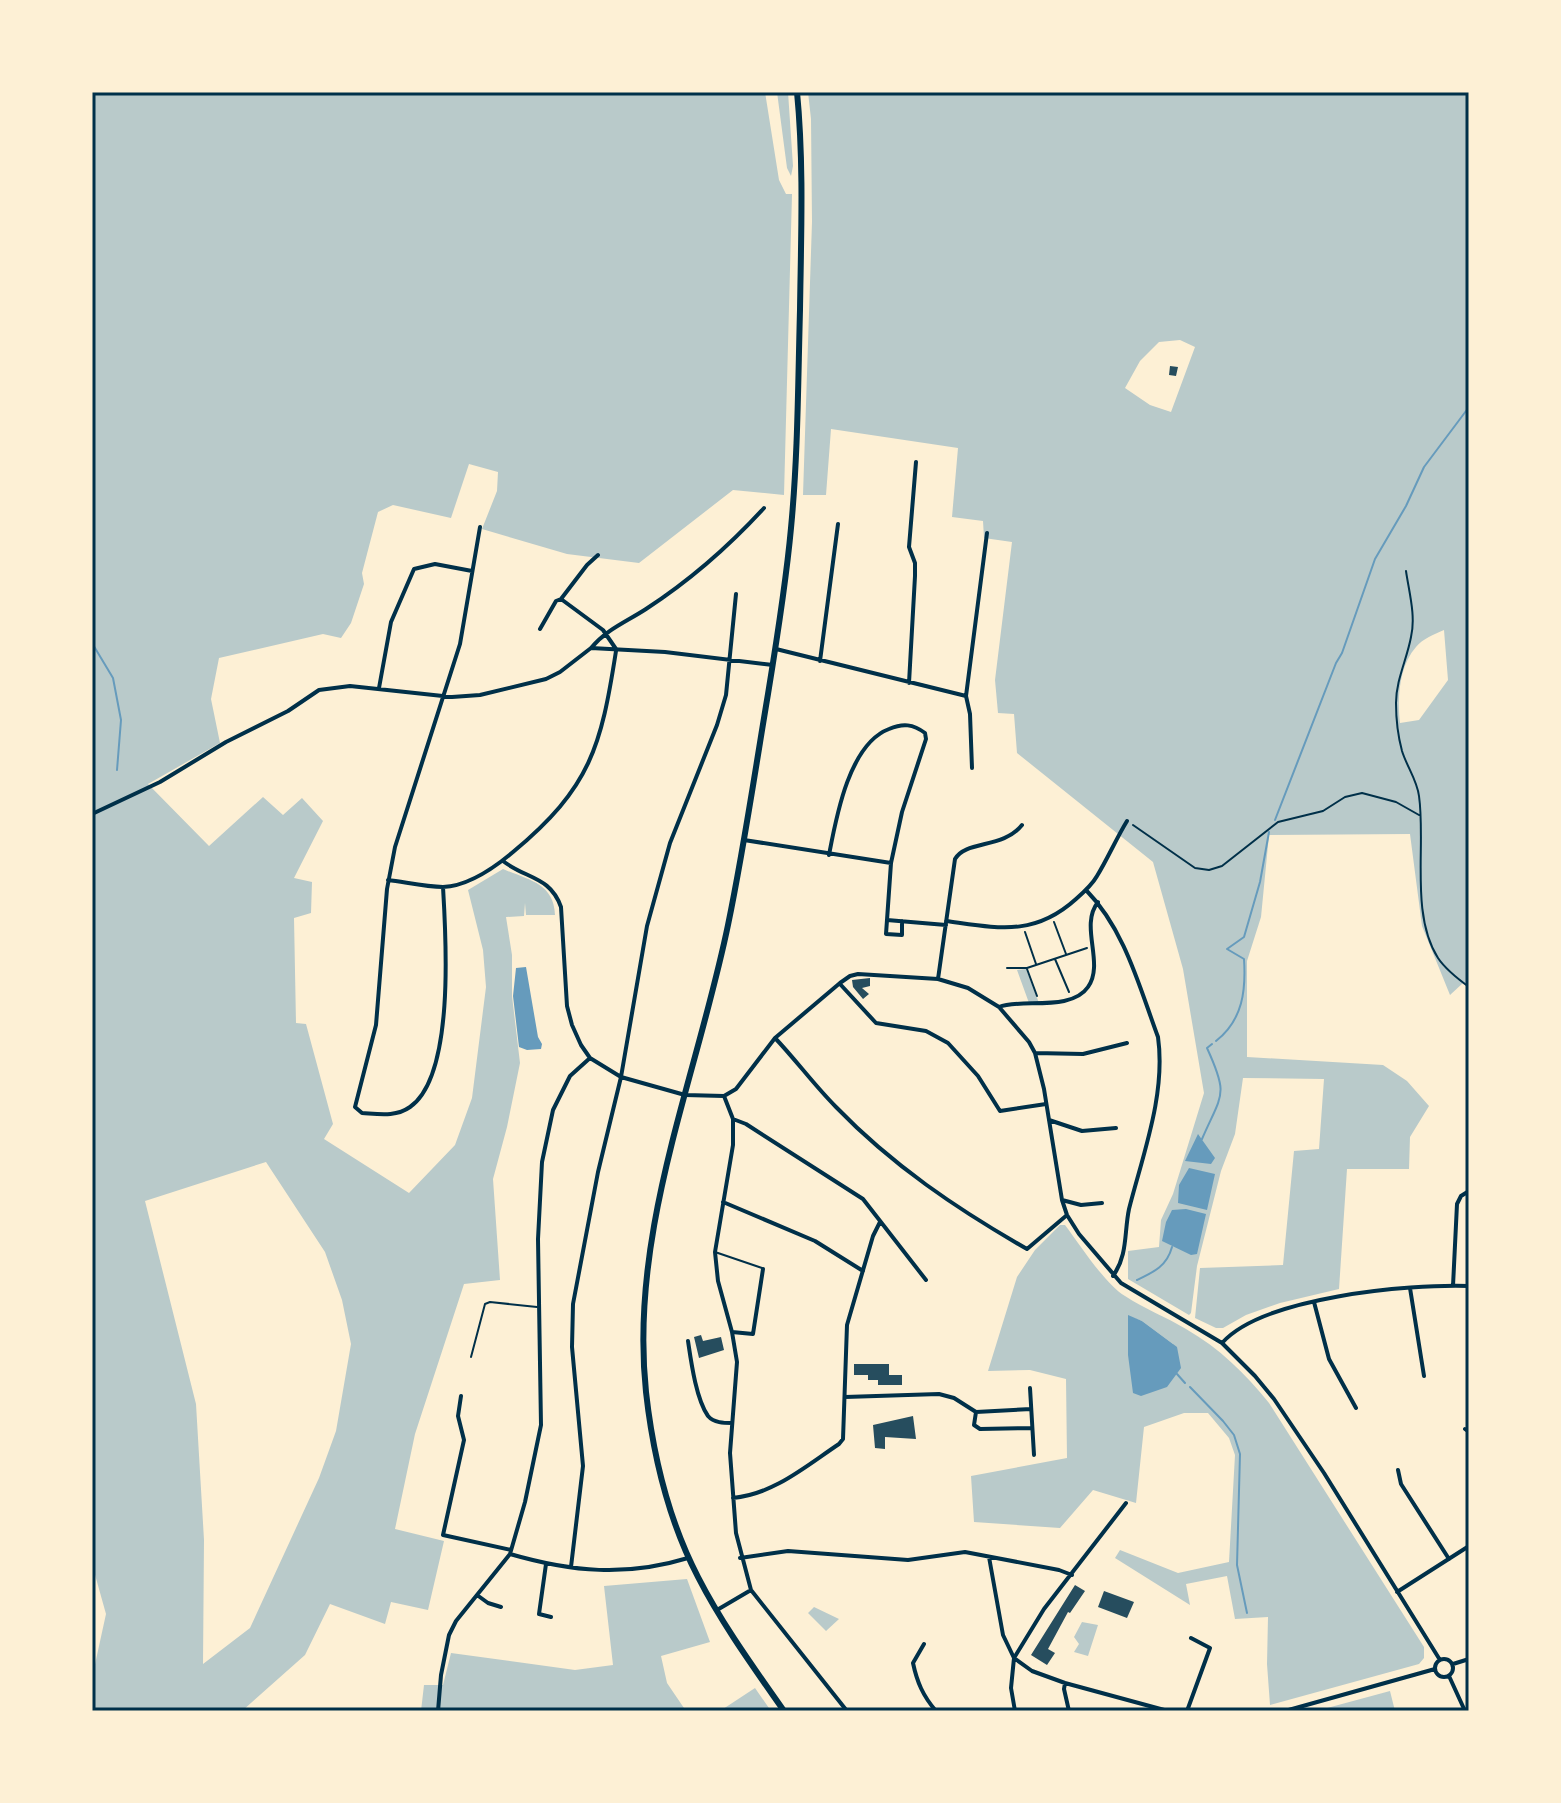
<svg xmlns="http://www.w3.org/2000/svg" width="1561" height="1803" viewBox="0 0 1561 1803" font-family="Cabin,sans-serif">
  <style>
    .green { fill: #b9caca; fill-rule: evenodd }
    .water { fill: #669bbc }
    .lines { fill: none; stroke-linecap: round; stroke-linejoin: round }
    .stream { stroke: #669bbc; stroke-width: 2 }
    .building { fill: #264d5e }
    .path { stroke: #003049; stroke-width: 2 }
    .service { stroke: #003049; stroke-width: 2 }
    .minor { stroke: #003049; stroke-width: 4 }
    .primary { stroke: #003049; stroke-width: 6 }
    .neatline { fill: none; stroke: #003049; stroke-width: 3 }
  </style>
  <rect width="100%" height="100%" fill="#fdf0d5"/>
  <path class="green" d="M92,92H765L779,180L786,194H792L784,495L733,490L639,563L567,554L482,529L497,491L498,472L469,464L451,518L393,505L378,512L362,573L364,584L351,623L341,638L323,634L219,658L211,699L220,743L148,784L209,846L263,797L283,815L302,798L323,821L294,878L312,882L311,913L294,918L296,1023L306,1024L333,1124L324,1139L409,1193L455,1145L472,1098L486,987L483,950L468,890L503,869C528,880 554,883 555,915H526L525,903L524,916L506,917L512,955V996L520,1063L507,1127L493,1179L500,1280L464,1284L415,1434L395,1529L444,1541L428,1610L391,1602L385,1624L330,1604L305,1655L242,1711H92V1678L106,1614L92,1564ZM266,1162L325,1252L342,1300L351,1344L336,1431L319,1478L250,1628L203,1664L204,1540L196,1404L145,1201Z
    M777,92H788L793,166L791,176L787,168Z
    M808,92H1469V987L1463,983L1450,995L1422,926L1410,834L1269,835L1261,917L1247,961V1057L1383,1065L1407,1081L1429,1106L1410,1137L1409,1169H1347L1339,1289L1280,1303L1246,1315L1223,1328H1216L1195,1318L1200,1268L1283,1265L1294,1151L1319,1149L1324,1079L1243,1078L1235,1134L1221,1171L1197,1266L1191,1313L1189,1315L1128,1279V1251L1159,1247L1161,1220L1173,1194L1204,1093L1183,969L1153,862L1017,753L1014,714L998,713L995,680L1012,542L984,538L983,521L952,517L958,448L831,429L826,495H803L812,222L811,119ZM1180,340L1195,347L1171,412L1150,405L1125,388L1140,361L1159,342ZM1444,630L1448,680L1419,720L1400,723C1397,699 1399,666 1416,647C1422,639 1435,634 1444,630Z
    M1026,969L1039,1003H1029L1017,970Z
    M1060,1225H1065C1080,1245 1105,1284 1125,1296C1145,1309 1166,1317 1186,1329C1219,1348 1245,1373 1269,1403L1424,1647V1658L1419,1664L1270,1705L1267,1664L1268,1617L1235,1619L1227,1576L1186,1584L1190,1605L1115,1558L1120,1550L1178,1573L1229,1562L1235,1455L1229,1438L1208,1413H1184L1144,1427L1136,1503L1093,1490L1060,1528L974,1522L971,1476L1067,1458L1066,1379L1030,1370L988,1371L1017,1277L1035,1250ZM1128,1316L1142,1321L1173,1344L1128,1355Z
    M687,1579L710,1642L661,1656L667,1683L686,1711H421L424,1685H443L451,1653L575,1670L613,1665L604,1586Z
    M814,1607L839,1619L826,1631L808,1613Z
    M1082,1622L1098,1625L1088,1656L1074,1652L1079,1644L1074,1637Z
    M755,1688L771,1711H720Z
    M1390,1691L1395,1711H1316Z"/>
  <path class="water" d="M526,967L538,1037L542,1044L541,1049L527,1050L519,1047L513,996L516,968Z
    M1198,1134L1215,1158L1211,1164L1185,1161Z
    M1189,1168L1215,1174L1207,1210L1178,1203L1179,1185Z
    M1186,1209L1206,1214L1197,1254L1191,1255L1162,1241L1166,1222L1172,1210Z
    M1128,1315L1142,1321L1173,1344L1177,1347L1181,1368L1167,1387L1141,1396L1133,1393L1128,1355Z"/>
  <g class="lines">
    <path class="stream" d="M92,643L113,678L121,720L117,770
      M1275,820L1336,663L1342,653L1375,559L1406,506L1424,467L1469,407
      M1216,1041C1243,1020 1246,990 1244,959L1227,949L1244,937L1260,882L1269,832
      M1202,1139C1222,1093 1229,1096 1207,1048L1212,1044
      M1137,1280C1154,1272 1167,1266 1172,1247
      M1177,1374L1185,1383
      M1190,1387L1223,1421L1234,1435L1240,1454L1237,1565L1247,1613"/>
  </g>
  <path class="building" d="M1170,366L1178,367L1176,376L1169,375Z
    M870,978V986L862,988L869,994L863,999L853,987L852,980Z
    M701,1335L703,1341L721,1337L724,1350L699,1358L694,1337Z
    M854,1364H889V1375H902V1385H878V1380H868V1375H854Z
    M913,1416L916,1439L885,1437V1449L875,1448L873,1425Z
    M1075,1585L1085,1591L1070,1613L1068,1612L1048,1649L1055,1653L1047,1665L1031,1655Z
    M1104,1591L1134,1602L1127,1618L1098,1607Z"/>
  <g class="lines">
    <path class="path" d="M1406,571C1409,592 1416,616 1411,637C1407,659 1396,680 1396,703C1396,719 1398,736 1402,751C1407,767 1417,780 1419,796C1426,845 1410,914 1438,958C1446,970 1458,979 1469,987
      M1133,825L1195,868L1209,870L1222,866L1278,822L1323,811L1345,797L1362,793L1396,802L1419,815
      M1054,922L1066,954
      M1025,932L1036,964
      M1055,959L1069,992
      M1007,968H1027L1087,948
      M1027,969L1037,996"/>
    <path class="service" d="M715,1252L762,1268
      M471,1357L485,1304L490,1302L537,1307"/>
    <path class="minor" d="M598,555L587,565L561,599L603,630L616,649
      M540,629L556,601L561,599
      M591,648C607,629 626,622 646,609C689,581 730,545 764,508
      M776,649L966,696
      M820,661L838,524
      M909,683L915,576V563L909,547L916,462
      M379,688L391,622L414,569L435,564L472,571
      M972,768L970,714L966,696L987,533
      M92,814L160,782L226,742L288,711L319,690L350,686L452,697L480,695L546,679L560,672L591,648L665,652L773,665
      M744,840L891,863
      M829,855C836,818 849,744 889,729C903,723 913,724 925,733L926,739L902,812L891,863L887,920L946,925
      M503,861C526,879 550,876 561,907L567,1006L572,1025L581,1045L590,1058L621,1077L685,1095L724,1096L736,1089L775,1038L840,983L850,976L858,974L938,979L968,988L999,1007L1029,1042L1035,1053L1044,1089L1062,1200L1067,1215L1079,1234L1121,1283L1222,1343L1255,1376L1274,1399L1324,1473L1440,1660
      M388,880C405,882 425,887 443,887C469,886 494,868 513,852C591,787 601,747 616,651
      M443,887C446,937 455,1076 410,1107C396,1117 379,1114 362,1113L355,1107L376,1025L387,889L395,847L460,644L480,527
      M1086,890C1125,930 1139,986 1158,1037C1166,1094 1143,1154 1129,1209C1124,1233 1128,1255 1113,1276
      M887,920L886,934L902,935V921
      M946,921C998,928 1034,937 1076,899C1084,892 1092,885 1097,876C1108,858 1116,839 1127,821
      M938,979L955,859C966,840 1003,849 1022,825
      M840,984L876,1023L926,1031L948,1043L978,1076L1000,1111L1046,1104
      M999,1007C1021,998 1071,1012 1088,987C1105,963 1079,926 1098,902
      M775,1038C796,1060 814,1085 836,1107C892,1165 957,1209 1027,1249L1067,1215
      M1035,1053L1083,1054L1127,1043
      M724,1096L733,1119V1145L715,1252L718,1281L732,1332L737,1362L730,1453L736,1533L751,1590
      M733,1119L746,1124L863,1199L926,1280
      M1049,1120L1082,1131L1116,1128
      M1062,1200L1081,1205L1102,1203
      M723,1202L815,1241L863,1271
      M1453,1286L1457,1204L1461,1196L1469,1191
      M1410,1288L1424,1376
      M1314,1302L1329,1359L1356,1408
      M732,1332L753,1334L763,1269
      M688,1341C691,1361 696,1399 708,1416C714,1423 724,1423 732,1423
      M1222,1343C1263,1297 1408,1284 1469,1286
      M1030,1388L1034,1455
      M461,1396L458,1416L464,1440L443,1535L511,1550
      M845,1397L939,1394L954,1398L976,1412L1031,1409
      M976,1412L974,1425L980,1429L1032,1428
      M1465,1429L1469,1432
      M1398,1470L1401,1484L1449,1559
      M733,1498C774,1494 806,1466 839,1444L843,1439L847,1325L873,1236L880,1222
      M510,1554C572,1572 626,1577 688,1558
      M989,1557L1003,1635L1014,1658L1032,1671L1065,1683L1168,1711
      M740,1558L788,1551L908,1560L965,1552L1059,1570L1072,1575
      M546,1564L539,1614L551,1617
      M571,1567L583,1466L572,1347L573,1304L598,1172L621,1077L647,926L670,843L717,725L726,695L736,594
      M1397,1592L1469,1546
      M477,1595L488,1603L501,1607
      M717,1610L751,1590L847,1711
      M924,1644L913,1663C917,1682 923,1696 936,1711
      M1435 1668a9 9 0 1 1 18 0a9 9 0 1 1-18 0Z
      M1453,1664L1469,1659
      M1449,1676L1465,1711
      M1065,1683L1064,1689L1069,1711
      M438,1711L441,1675L449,1635L456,1621L510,1554L525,1502L541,1425L538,1239L542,1162L553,1110L570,1076L590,1058
      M1015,1711L1011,1688L1014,1658L1044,1609L1126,1503
      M1187,1711L1210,1648L1191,1638
      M1285,1711L1435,1669"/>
    <path class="primary" d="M784,1711C754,1668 722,1624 698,1577C669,1521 653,1455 646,1392C629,1232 696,1080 728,925C744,848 755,771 768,694C777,639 786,583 791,528C798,455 798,382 800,310C801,237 804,164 797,92"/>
  </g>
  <rect width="1561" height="1803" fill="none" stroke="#fdf0d5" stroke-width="188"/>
  <rect x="94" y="94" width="1373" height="1615" class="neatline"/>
</svg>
